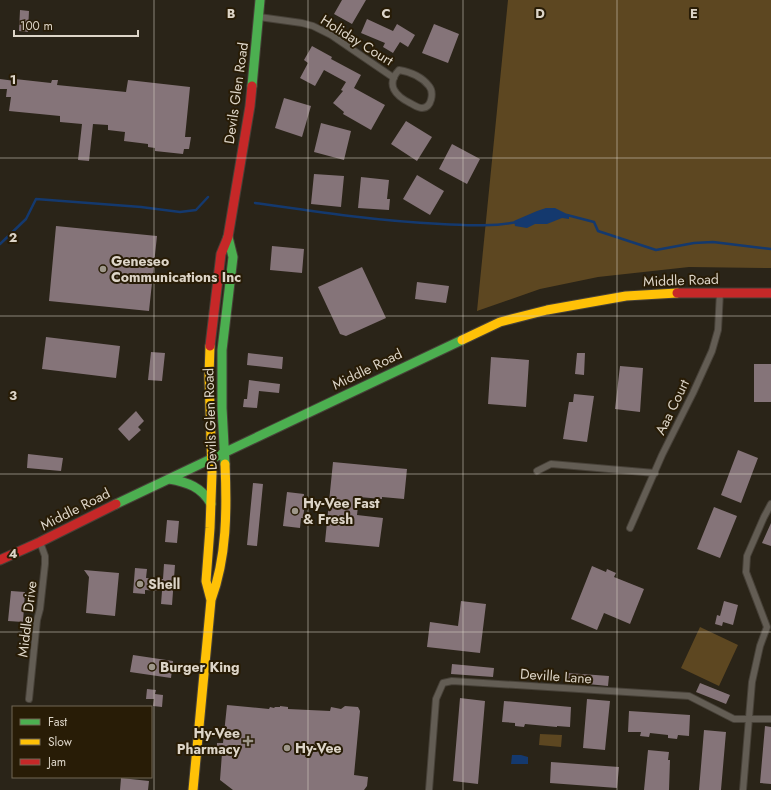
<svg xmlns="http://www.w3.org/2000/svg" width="771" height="790" viewBox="0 0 771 790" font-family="Jost,sans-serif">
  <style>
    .green { fill: #5d4721 }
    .water { fill: #14396e }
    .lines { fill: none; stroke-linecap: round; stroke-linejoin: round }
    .stream { stroke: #14396e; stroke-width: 2.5 }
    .building { fill: #857479 }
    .street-casing { stroke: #474138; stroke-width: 8 }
    .fast-casing { stroke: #474138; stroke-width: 11 }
    .slow-casing { stroke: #474138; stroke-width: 11 }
    .jam-casing { stroke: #474138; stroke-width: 11 }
    .street { stroke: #635d54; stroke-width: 6 }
    .fast { stroke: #4caf50; stroke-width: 9 }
    .slow { stroke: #ffc107; stroke-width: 9 }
    .jam { stroke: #c62828; stroke-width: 9 }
    .grid { fill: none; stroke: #ddd5c8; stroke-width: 1; stroke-opacity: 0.55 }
    .poi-dot { fill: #9e978a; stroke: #281c06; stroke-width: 1.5 }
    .labels { text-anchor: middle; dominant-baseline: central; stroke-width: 4; stroke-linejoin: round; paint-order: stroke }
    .street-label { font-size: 14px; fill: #ddd5c8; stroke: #281c06 }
    .poi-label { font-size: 14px; font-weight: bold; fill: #ddd5c8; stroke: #281c06; text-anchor: start }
    .grid-label { font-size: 13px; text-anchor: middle; font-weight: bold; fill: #ddd5c8; stroke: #281c06; stroke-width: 4; stroke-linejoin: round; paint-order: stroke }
  </style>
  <rect width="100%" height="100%" fill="#2a2418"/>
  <path class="green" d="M508,0H771V268L689,267L598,277L540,289L477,311Z
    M700,627L738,645L719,686L681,668Z
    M540,734L562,735L561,747L539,745Z"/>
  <path class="water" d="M546,208H555L569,215V219L562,218L547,224H535L527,228L515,226L514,221L516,220L537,211Z
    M512,755H521L528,757V764H511Z"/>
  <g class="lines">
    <path class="stream" d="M255,203C317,212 378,221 441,224C466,225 492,227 517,222
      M567,215L594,222L598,231L656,250L694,243L713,242L771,249
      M0,244L26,219L36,199L141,207L180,212L196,210L208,197"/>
  </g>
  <path class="building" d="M342,0H366L352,24L334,14Z
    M20,10L29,11L28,32L19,31Z
    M367,19L393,31L397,24L415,35L408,47L400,42L393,53L383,47L385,43L361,33Z
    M434,24L459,34L448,63L422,53Z
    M312,46L332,57L331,59L361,75L354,88L385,105L371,130L343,114L344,112L333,103L343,91L341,90L346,82L324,70L315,86L300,78L308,63L304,60Z
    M0,79L15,81V79L51,83L52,80H58L57,85L126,92L128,80L190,87L185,137H191L189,149H184L183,154L155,151V148L148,147V144L124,141L125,132L108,130V125L93,124L89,161L78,160L82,124L60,122V116L9,111L11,97H6L7,89H0Z
    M284,98L311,106L302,137L275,128Z
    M406,121L432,137L417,161L391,144Z
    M321,123L351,131L344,160L314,152Z
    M452,144L480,159L467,184L439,169Z
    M314,174L344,176L341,207L311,204Z
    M417,175L444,191L430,215L403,199Z
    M361,177L389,180L387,199H390L389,210L358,208Z
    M56,226L157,236L149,311L49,301Z
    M272,246L304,249L302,273L270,270Z
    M362,267L386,318L346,336L340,334L318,287Z
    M417,282L449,286L446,303L415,299Z
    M46,337L120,346L116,378L42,369Z
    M151,352L165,353L162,381L148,380Z
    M248,353L283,357L282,369L247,365Z
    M577,353H585L584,375L575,374Z
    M491,357L529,360L526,407L488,404Z
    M754,364H771V402H754Z
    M620,366L643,368L640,412L615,409Z
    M249,380L280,384L279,393L259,391L257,408L243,407L244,399H247Z
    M574,394L594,396L587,442L563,439L569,402H573Z
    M136,411L144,421L138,427L141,430L129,441L118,429Z
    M738,450L758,458L741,503L721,495Z
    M28,454L63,458L61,471L27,468Z
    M333,462L407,469L404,499L382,497V499L359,497L357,515L383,518L379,547L325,542Z
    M253,483L263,484L257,546L247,545Z
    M287,492L304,494L303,503L305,504L303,518H301L300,528L283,526Z
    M714,507L737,516L720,558L697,549Z
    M167,520L179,521L177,543L165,542Z
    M771,523V546L762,543Z
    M164,564L175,565L172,605L161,604L162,591L145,590V594L133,593L135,568L147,569L146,578L163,579Z
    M592,566L606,572L607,569L616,573L614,577L644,589L630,624L604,613L597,630L571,619Z
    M84,570L119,573L115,616L86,613L89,577Z
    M11,591L25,592L23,622L8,621Z
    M461,601L486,604L480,653L427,647L430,622L458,626Z
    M724,601L738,605L733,625L723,622L722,626L715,624L717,615L720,616Z
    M133,655L173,661L171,678L130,672Z
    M452,664L494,668L493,677L451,674Z
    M568,673L609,676L608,686L567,682Z
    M700,683L730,695L726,704L696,692Z
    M147,689L156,690L155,694L163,695L162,707L153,706L154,699H146Z
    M460,698L485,701L478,784L453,781Z
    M587,699L610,701L605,750L583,748Z
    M504,701L571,707L570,727L557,726V727L525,724L524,727L515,726V723L502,722Z
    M227,705L269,709L270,707L274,708L275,707H280V706L288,707V709L330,711L331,707L341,709L345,706L358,707L360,711L354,775L368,777L367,786L364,790H233L220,780L222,753L217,752V743H223Z
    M629,711L690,715L689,736L678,735L677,739L668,738V735L650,733L649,737L640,736L641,732H628Z
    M765,726L771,727V784L760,783Z
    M704,730L726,732L721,790H699Z
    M648,750L669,752L668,760H670L669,790H644Z
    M551,762L619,767L617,788L550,783Z
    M121,778L149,781L148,790H120Z"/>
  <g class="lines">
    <defs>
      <path id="street" d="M259,17L302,23L313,26L331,35L394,78
        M399,70C411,72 422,77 429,86C434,92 432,108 422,108C418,108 414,105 410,103C396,96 385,85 399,70Z
        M537,471L551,464L655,473
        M630,528L662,455L693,393L712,351L718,330L720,292
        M29,699L37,620L40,609L45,564V556L40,542
        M429,790L436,699L443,683L452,681L689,696L734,719H771
        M743,790L752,682L760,646L767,627L746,572L747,556L764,517L771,504"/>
      <path id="fast" d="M252,86L260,0
        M225,464L222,408V350L233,257L228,237
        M169,479C187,482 202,487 211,504
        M116,504L462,340"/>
      <path id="slow" d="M462,340L500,322L547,310L626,296L677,293
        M210,346L209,376L212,473L210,528L206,581L211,600
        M193,790L211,600C227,557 227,509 225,464"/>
      <path id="jam" d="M677,293H771
        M210,346L221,254L228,237L250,106L252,86
        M0,560L40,542L116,504"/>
    </defs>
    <use href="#street" class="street-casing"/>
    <use href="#fast" class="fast-casing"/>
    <use href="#slow" class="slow-casing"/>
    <use href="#jam" class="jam-casing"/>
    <use href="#street" class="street"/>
    <use href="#fast" class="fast"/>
    <use href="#slow" class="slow"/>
    <use href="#jam" class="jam"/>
  </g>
  <path class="grid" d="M154,0V790M308,0V790M463,0V790M617,0V790M0,158H771M0,316H771M0,474H771M0,632H771"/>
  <g class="poi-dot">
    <circle cx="103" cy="269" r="4"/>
    <circle cx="295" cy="511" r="4"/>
    <circle cx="140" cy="584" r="4"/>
    <circle cx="152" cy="667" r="4"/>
    <path d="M246 735h4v4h4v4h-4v4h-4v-4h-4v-4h4z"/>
    <circle cx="287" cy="748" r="4"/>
  </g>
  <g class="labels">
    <g class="street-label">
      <text transform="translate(357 40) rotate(32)">Holiday Court</text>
      <text transform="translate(236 93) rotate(-82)">Devils Glen Road</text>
      <text transform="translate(681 280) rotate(-2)">Middle Road</text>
      <text transform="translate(367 369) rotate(-26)">Middle Road</text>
      <text transform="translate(672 407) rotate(-64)">Aaa Court</text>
      <text transform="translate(210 419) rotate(-92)">Devils Glen Road</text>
      <text transform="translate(75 509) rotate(-27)">Middle Road</text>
      <text transform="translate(27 619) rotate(-83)">Middle Drive</text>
      <text transform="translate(556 676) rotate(4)">Deville Lane</text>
    </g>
    <g class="poi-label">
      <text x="111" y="261">Geneseo<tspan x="111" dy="16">Communications Inc</tspan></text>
      <text x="303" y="503">Hy-Vee Fast<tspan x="303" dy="16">&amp; Fresh</tspan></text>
      <text x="148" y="584">Shell</text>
      <text x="160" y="667">Burger King</text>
      <text x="240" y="733" text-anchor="end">Hy-Vee<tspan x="240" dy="16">Pharmacy</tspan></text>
      <text x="295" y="748">Hy-Vee</text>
    </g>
  </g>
  <g class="grid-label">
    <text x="231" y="18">B</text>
    <text x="386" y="18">C</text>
    <text x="540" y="18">D</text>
    <text x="694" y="18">E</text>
    <text x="13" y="84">1</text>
    <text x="13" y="242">2</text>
    <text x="13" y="400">3</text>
    <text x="13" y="558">4</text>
  </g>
  <rect x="12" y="706" width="140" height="72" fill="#281c06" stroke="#706654"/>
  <rect x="20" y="719" width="20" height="6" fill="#4caf50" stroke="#706654"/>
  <text x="48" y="726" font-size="12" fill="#ddd5c8">Fast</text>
  <rect x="20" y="739" width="20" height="6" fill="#ffc107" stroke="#706654"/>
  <text x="48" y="746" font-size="12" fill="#ddd5c8">Slow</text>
  <rect x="20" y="759" width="20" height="6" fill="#c62828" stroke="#706654"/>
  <text x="48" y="766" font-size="12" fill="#ddd5c8">Jam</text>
  <path d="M14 30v6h124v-6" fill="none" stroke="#ddd5c8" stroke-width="2"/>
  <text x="20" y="30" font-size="12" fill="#ddd5c8" stroke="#281c06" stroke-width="3" paint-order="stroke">100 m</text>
</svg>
